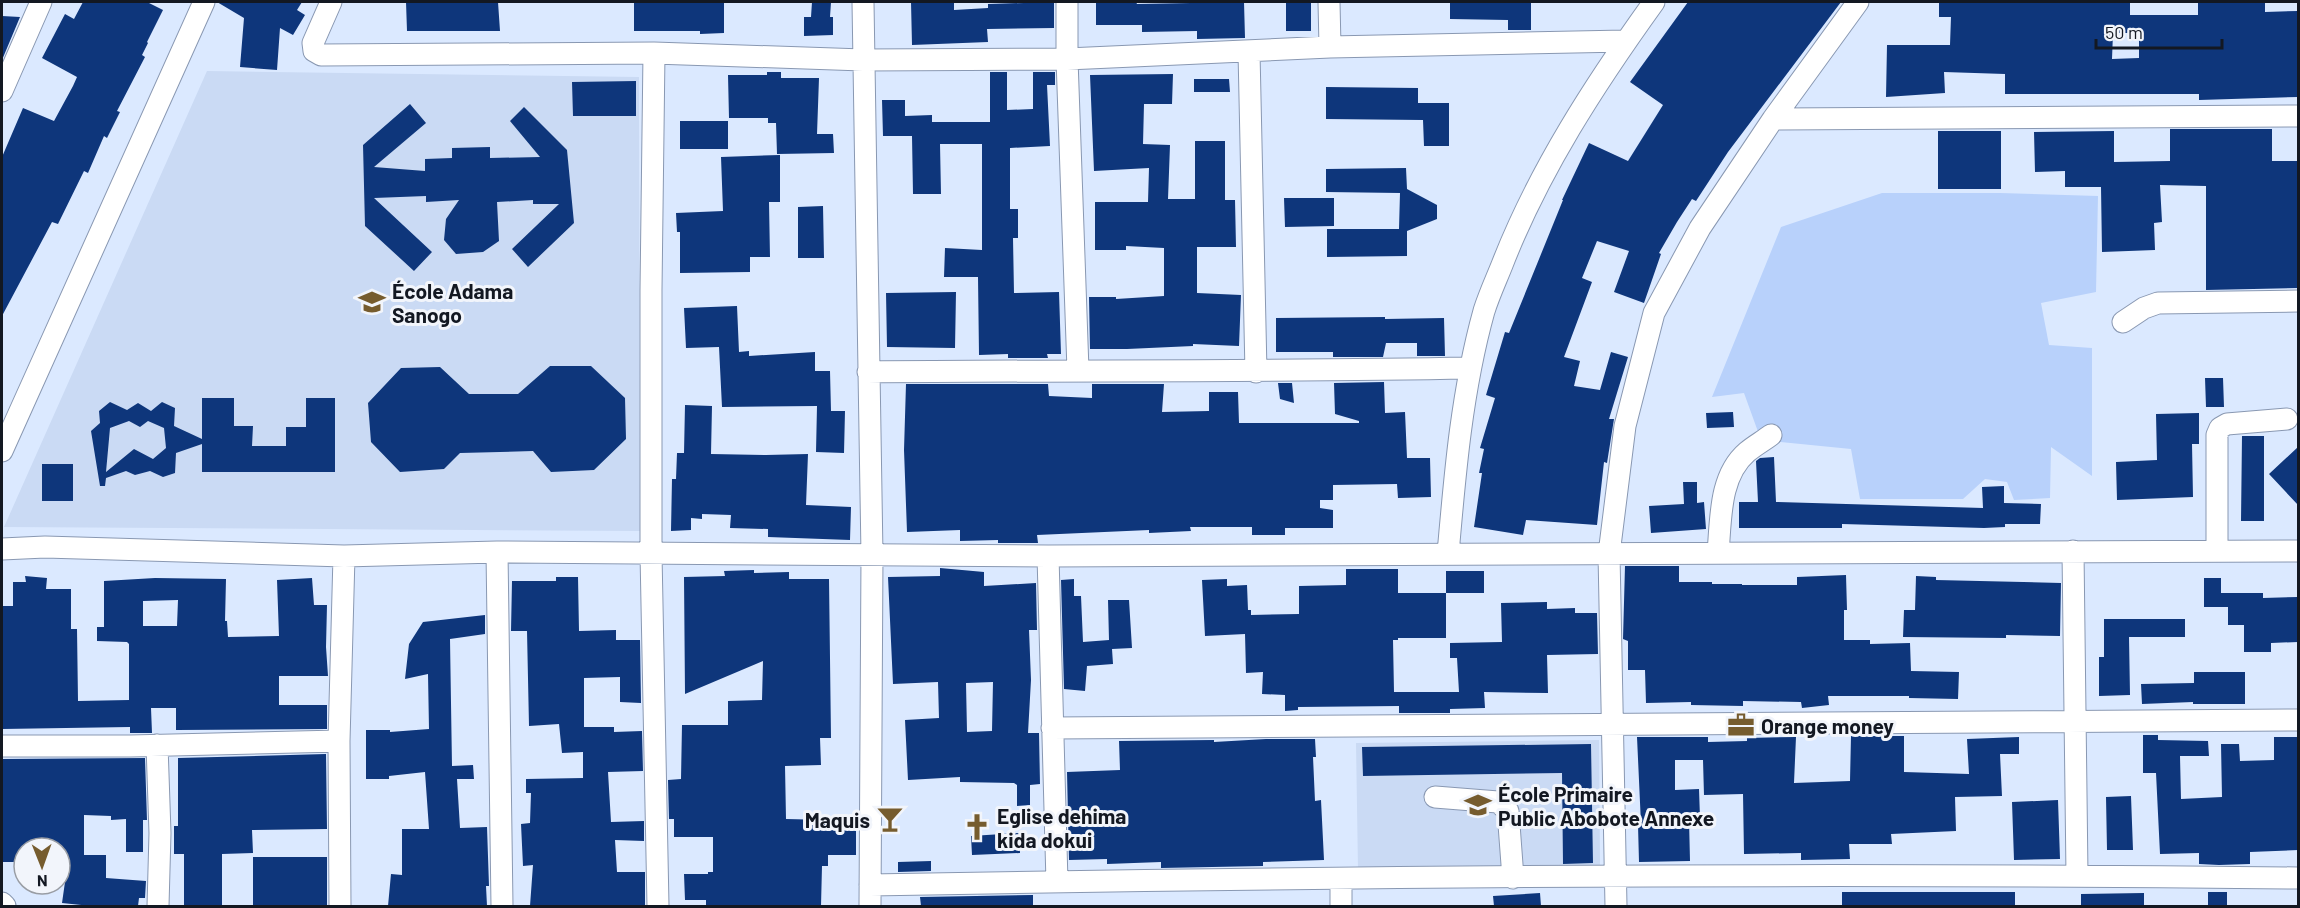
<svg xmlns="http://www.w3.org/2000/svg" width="2300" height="908" viewBox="0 0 2300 908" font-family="Barlow,sans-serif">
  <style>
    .built { fill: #cadaf4 }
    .green { fill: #b8d1fb }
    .building { fill: #0e367b; fill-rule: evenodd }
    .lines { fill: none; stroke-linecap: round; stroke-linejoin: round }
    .minor-casing { stroke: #8998b2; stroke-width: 23 }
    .minor { stroke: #fff; stroke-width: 21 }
    .labels { text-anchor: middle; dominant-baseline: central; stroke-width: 6; stroke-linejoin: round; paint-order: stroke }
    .poi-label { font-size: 21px; font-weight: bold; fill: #131822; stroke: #f2f5fb; text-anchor: start }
  </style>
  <rect width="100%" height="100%" fill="#dbe9ff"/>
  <path class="built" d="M207,71L639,77L640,531L4,527Z
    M1599,740L1600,866L1358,869L1356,743Z"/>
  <path class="green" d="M1882,193H2000L2098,196L2096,292L2041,303L2049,345L2092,348V476L2051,447L2050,498L2014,500L2007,482L1985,479L1963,499H1860L1851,449L1761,440L1744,393L1712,397L1781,227Z"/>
  <path class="building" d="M83,2H147L163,10L147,42L148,43L142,55L145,57L117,111L120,112L107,138L104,136L88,173L84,171L58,224L52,222L2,316V157L23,108L54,121L73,86L77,77L42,58L65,14L74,19Z
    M217,2H302L297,10L305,15L293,35L280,28L277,70L240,67L244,18Z
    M406,2H498L500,31H407Z
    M634,2H724V33L700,34V31H634Z
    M812,2H831L830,17H833V35L804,36V17H811Z
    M911,2H954V10L988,8V4L1054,2V28L987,29L988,42L912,45Z
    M1096,2H1136L1137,4L1244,2L1245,38L1197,39V31L1142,32V25H1096Z
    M1286,2H1311V31H1286Z
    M1450,2H1531V30H1508V20L1450,19Z
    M1688,2H1841L1728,152L1696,201L1692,199L1677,222L1659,253L1661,254L1644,303L1614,292L1629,251L1597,241L1582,278L1592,282L1564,357L1580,361L1574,386L1600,390L1611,352L1628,357L1609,419H1614L1607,463L1604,462L1597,525L1526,520L1523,535L1474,527L1482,473H1479L1484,449L1480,448L1495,398L1486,395L1505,332L1509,333L1563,200H1562L1589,143L1628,161L1663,105L1630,82Z
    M1939,2H2130V15H2198V2H2265V12L2298,11V97L2199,100V94H2005V74L1944,72L1945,93L1886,97L1887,45H1950L1951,17H1939ZM2113,33H2139V58L2112,59Z
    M2,16L20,17L2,60Z
    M767,72H781V78H819L817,134H833L834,153L777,154L776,123H768V118H729L728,75H767Z
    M990,72H1007V110L1033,109V72H1055V85H1047L1050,146L1010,148V209H1018V238H1013L1014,293L1059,292L1061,354H1047L1048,358H1008V354L979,355L978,277H944L945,248L982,250V144H940L941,194H913L912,136H883L882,100H905V116L932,115V122H990Z
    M1173,74L1172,104H1144L1143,144L1170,145L1168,199H1195V141H1225V200H1235L1236,247H1197V293L1241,295L1239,346L1193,344V346L1127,349H1090L1089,297H1116V299L1164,296V248L1126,246V250H1095V202H1148L1149,168L1094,171L1090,75Z
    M1194,79H1229L1230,92H1194Z
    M636,81V116H573L572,82Z
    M1326,87L1418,88V103H1449V146H1424L1423,120L1326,119Z
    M410,104L426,123L374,167L425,171V159L452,158V148L490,147V158L540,157L510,121L524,107L567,150L574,223L528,267L512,249L559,204H533V200L497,202L499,241L483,252L456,254L444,240L446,219L459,200L426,202V196L374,198L432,252L414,271L365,226L363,145Z
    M680,121H728V149H680Z
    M2170,129H2272V161H2298V288L2206,290V186L2160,185L2162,222L2154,223L2155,250L2102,252L2101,187H2065V171L2035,172L2034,132L2114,131V162L2170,161Z
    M1938,131H2001V189H1938Z
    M780,155V202H769L770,257H750V272L680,273V232H677L676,213L723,211L721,157Z
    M1406,168L1407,189L1437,205V219L1407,231V256L1327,257V229H1399L1400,193L1326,192V169Z
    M1284,198H1334V226L1285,227Z
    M823,206L824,258H798V207Z
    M956,292L955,348L887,347L886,293Z
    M737,306L739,352L749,351V356L815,352V371H830L831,411H845L844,453L816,452L817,406L722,407L719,347L686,348L684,308Z
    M1385,317V319L1444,318L1445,356H1417V343H1386L1383,357H1333V352H1276V318Z
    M550,366H591L625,398L626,439L594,470L551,472L533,451L460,453L444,469L400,472L371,442L368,403L401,368L440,367L469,394H518Z
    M2205,378H2223L2224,407H2206Z
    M1384,382L1385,413L1405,412L1407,458H1430L1431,497L1398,498L1397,484L1333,485V500H1320V508L1333,510V528H1285V535H1252V527H1190L1191,531L1149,533V530L1037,535L1038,543H998V540L960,541V530L907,532L904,450L906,384H1048L1049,396L1092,398V384H1164L1162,412L1209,411V392H1238L1239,423H1359V421L1335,414L1334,383Z
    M1278,383H1292L1294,403L1280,399Z
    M202,398H234V426H253L252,446H286V427H306V398H335V472H202V444L176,453L175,473L163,477L150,471L135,475L126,471L106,478L105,486H100L91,431L100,423L99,411L110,402L127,410L138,403L151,411L162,402L175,408L174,426L202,439ZM129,421L140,427L148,421L164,428L166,448L153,459L134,449L106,472L110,428Z
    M685,405L712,406L711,454L766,455L808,454L806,505L851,507L850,540L768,537V529L730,528L731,515L702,514V519L691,518V530L671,531L672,479H676L677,453H684Z
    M1733,412L1734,427L1707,428L1706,413Z
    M2199,413V444H2192L2193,497L2117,500L2116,462L2157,460L2156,414Z
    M2242,436H2264V521H2241Z
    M2298,447V505L2269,474Z
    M1774,457L1776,502L1983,508L1982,487L2004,486V503L2041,504L2040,524H2005V527L1984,528L1842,524V528H1739V502H1758L1756,461L1760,458Z
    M42,464H73V501H42Z
    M1683,482H1697V503L1704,502L1706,529L1651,533L1649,506L1684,504Z
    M1625,566H1679V582H1712V584H1742V585H1797V577L1846,575L1847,610H1844V640H1870V644L1910,643L1911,671L1959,672L1958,699L1909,698V696H1828L1829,705L1802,708L1801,702L1743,701V706L1691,705V702L1646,703L1645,670H1628V641L1623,639Z
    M940,568L984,572V586L1036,583L1037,630H1029L1031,680L1028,733H1039L1040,784L1030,785V805L1017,806V785L1014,783L960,782V777L908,780L905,720L939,718L938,682L893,684L888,577L940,576ZM993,682L992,731L967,732L966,683Z
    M1346,569H1398V593H1446V638H1398V640H1393L1394,692H1459L1457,658H1450V643L1502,642L1501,603L1547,602V609L1575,608V613H1597L1598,654L1547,655L1548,693L1484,692L1485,708L1450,709V713H1399V706L1298,707V710L1285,711V695L1262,694L1263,672L1246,673L1245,634L1205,636L1202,580L1227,579V586L1247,585L1248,610H1251V615L1299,614V586L1346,585Z
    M754,570V573L789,572V579H829L831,738H820L821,765L785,766L786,819L828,820V829H856V855H828V866H822L821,906H706V900H685L684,874H708V872H713V837H674V819H669L668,780L681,779L682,725H728V701L762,700L763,661L685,694L684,577L725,576L724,571Z
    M1446,571H1484V593H1446Z
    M25,576L47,578L46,589H71V629H77L78,701L129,700V644L127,642L97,641V627H104V581L155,578L226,579L225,621H227L228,637L279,636L277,580L312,578L314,605H327L326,647L328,676H279V705H327V729L176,730V708H151L152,733H130V727L2,729V606H13V582H26ZM178,600L177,626H143V601Z
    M1916,576L1936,577V580L2061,583L2060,636L2006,635V638L1903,637L1904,610H1915Z
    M556,577H578L579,631L616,630V640H640L641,703L620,702V677L584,678V727H614V732L642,731L643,771L608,772L611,822L644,821V841L615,840L617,872H645V906H530L533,865L523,866L521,824L530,823L531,793H526V779L583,778V752L562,753L559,724L529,726L527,631H511L512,581H556Z
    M2204,578H2221V593H2263V598L2298,597V642L2271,643V652H2244V625H2228V607H2204Z
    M1074,579V596H1081L1083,642L1109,640L1108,600H1129L1132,648L1112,649L1113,664L1087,666L1085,691L1064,689L1061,580Z
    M485,615V634L450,639L452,766L473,765L474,779H457L460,828L487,827L489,886H486L487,906H388L391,874L402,875V829H429L425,772L389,776V779H366V730H390V732L429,729L428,674L405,679L409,644L423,622Z
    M2104,619H2185V637H2129L2130,695L2099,696V657H2104Z
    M2194,672H2245V704H2193V702L2142,704L2141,684L2194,683Z
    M2143,735H2158V740L2208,741L2209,756H2180L2181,799L2222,797L2221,744H2239L2240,761L2274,760V737H2298V850L2250,852V864L2219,865L2199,864V853L2160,854L2156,773H2143Z
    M1851,736H1904V772L1969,774L1967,739L2019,737V754H2000L2002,796L1955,797L1956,831L1891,834L1892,844H1849L1850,859L1801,860V853L1744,854L1743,794L1704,795L1703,760H1675V790L1699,789L1700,818L1689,819L1690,861L1639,862L1638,825L1641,824L1637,737H1708V742L1747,741V738L1796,737L1794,783L1850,781Z
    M1266,739H1315L1316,757H1313L1315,801L1321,800L1324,860L1263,862V866L1161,868V862L1107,864V859L1069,860L1067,772L1120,770L1119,741L1214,740V742Z
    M1591,744L1593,863L1563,864L1562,773L1363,776L1362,747Z
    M326,754L327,829L252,830L253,853L222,854V906H184V854H174V826H178V758Z
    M145,758L147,820H143V852H126V819L111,820V816L84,815V855H106V878L146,881L145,898H139L138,906H91L62,903L66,875L60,876V848H24V862H3L2,759Z
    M2131,796L2133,850H2107L2106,797Z
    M2058,800L2060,859L2014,860L2012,802Z
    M1019,833L1020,853L972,855L971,836Z
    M253,857H327V906H253Z
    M931,861V871L898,872V862Z
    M1842,892H2015V906H1842Z
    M2208,892H2227V906H2208Z
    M1540,893L1541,906H1494L1493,896Z
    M2144,893V906H2081V894Z
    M1033,895V906H921L920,897Z"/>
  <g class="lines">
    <defs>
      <path id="minor" d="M331,2L313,43L314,51L321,55L654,53L863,60L1067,59L1330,47L1625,41
        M863,2L872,555L870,906
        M1067,2V59L1078,370
        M1329,2L1330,47
        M1249,52L1256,372
        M654,53L651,290V554L658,906
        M2,91L41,2
        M1773,119L2298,116
        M2123,322L2144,308L2158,303L2298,301
        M868,372C1069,370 1269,372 1470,368
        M2,451L204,2
        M2,549L45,547L344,556L497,552L1048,556L2298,551
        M2073,551L2077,875
        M2217,551V435L2220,428L2227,424L2287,419
        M497,552L502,906
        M1718,553C1721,519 1719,476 1747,452C1754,446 1763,441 1771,435
        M1448,554C1455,472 1462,390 1484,311C1489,295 1496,280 1502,265C1539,170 1595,84 1654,2
        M1048,556L1057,882
        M1052,728L2298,720
        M157,745L160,833L158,906
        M2,746H130L339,741
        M1435,797L1498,802L1508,811L1513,878
        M1341,879V906
        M870,885C1346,876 1823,873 2298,878
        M2,903L5,906
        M340,906L339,741L344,556
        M1616,906L1609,554L1625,426L1654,313L1700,228L1773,119L1858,2"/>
    </defs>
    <use href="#minor" class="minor-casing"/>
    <use href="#minor" class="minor"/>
  </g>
  <defs>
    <symbol id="school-bare" viewBox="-9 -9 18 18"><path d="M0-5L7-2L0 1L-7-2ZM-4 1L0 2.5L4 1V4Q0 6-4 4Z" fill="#765c2e" stroke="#f2f5fb" stroke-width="2.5" paint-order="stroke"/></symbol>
    <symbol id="office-bare" viewBox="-9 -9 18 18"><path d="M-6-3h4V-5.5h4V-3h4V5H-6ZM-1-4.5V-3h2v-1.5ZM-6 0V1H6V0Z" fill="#765c2e" stroke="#f2f5fb" stroke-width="2.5" paint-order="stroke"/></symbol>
    <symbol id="bar-bare" viewBox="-9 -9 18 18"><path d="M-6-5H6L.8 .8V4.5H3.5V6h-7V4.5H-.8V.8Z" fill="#765c2e" stroke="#f2f5fb" stroke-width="2.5" paint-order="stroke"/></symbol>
    <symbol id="church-bare" viewBox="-9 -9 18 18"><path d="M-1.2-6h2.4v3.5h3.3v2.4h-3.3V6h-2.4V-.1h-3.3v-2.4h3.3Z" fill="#765c2e" stroke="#f2f5fb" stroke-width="2.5" paint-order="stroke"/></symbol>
  </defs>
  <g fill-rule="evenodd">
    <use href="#school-bare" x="353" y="283" width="38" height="38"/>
    <use href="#office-bare" x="1722" y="706" width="38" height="38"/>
    <use href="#school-bare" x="1459" y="786" width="38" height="38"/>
    <use href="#bar-bare" x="871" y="800" width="38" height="38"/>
    <use href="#church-bare" x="958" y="808" width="38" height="38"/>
  </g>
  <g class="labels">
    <g class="poi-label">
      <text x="392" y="290">École Adama<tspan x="392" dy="24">Sanogo</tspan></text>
      <text x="1761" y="725">Orange money</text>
      <text x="1498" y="793">École Primaire<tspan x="1498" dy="24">Public Abobote Annexe</tspan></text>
      <text x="997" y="815">Eglise dehima<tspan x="997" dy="24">kida dokui</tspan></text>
      <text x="870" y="819" text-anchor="end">Maquis</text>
    </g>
  </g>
  <rect width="2300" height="908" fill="none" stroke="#131822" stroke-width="6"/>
  <g transform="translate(42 866) rotate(179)"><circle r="28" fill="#f2f5fb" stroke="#999da4" stroke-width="1.5"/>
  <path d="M0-4.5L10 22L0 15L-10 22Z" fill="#765c2e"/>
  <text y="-9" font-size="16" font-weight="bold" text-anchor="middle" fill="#131822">N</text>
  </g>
  <path d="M2096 39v9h126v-9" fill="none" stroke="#131822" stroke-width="3"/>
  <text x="2105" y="39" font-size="18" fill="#131822" stroke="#f2f5fb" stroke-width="4.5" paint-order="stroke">50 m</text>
</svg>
